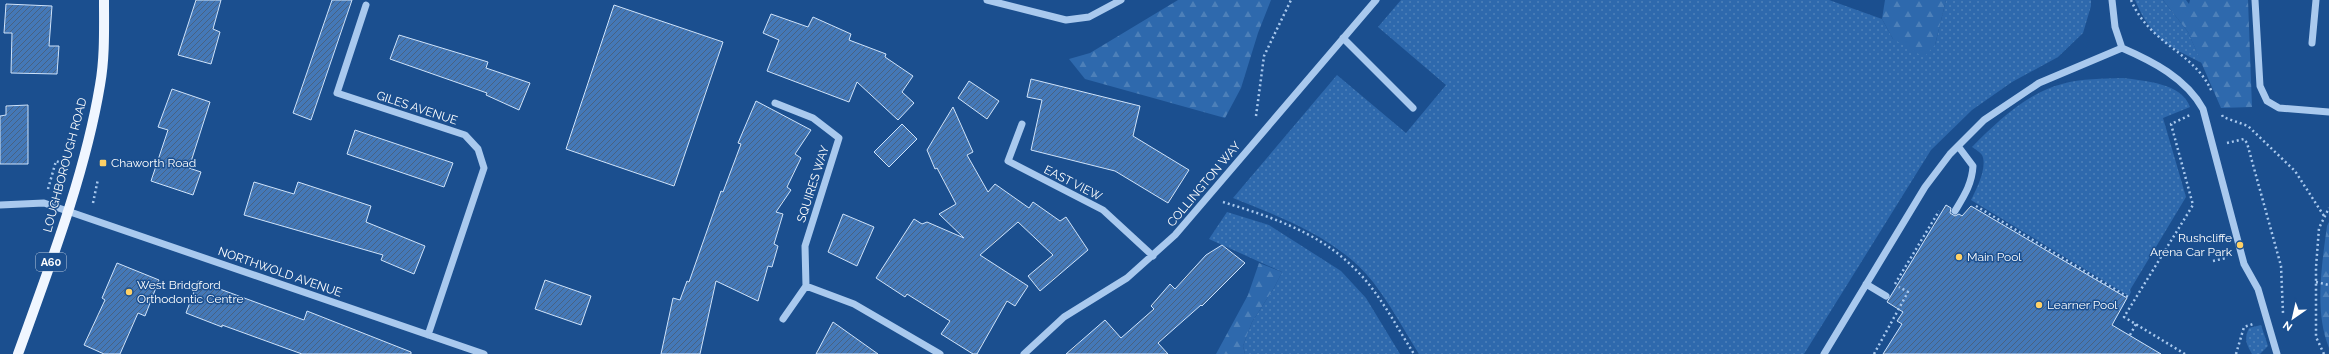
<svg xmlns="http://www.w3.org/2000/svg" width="2329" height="354" viewBox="0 0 2329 354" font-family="Raleway,sans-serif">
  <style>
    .grass { fill: url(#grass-dots) }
    .forest { fill: url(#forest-firs) }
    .building { fill: url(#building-hatch); stroke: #cfe3fa }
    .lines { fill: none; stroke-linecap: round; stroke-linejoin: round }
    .path { stroke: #a9c9ee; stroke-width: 2.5; stroke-dasharray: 2 3; stroke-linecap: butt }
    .minor { stroke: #a9c9ee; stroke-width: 7 }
    .major { stroke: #f0f6ff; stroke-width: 10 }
    .poi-dot { fill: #ffd166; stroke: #1b4f8f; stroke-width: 1.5 }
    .labels { text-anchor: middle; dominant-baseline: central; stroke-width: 3; stroke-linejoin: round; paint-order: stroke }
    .shield { fill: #1b4f8f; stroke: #bbcadd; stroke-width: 1 }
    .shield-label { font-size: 11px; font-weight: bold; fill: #fff }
    .street-label { font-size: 12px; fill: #fff; stroke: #1b4f8f }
    .poi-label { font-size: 12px; fill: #fff; stroke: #1b4f8f; text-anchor: start }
  </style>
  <defs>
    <pattern id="grass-dots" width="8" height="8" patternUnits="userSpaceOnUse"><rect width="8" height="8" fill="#2e69ad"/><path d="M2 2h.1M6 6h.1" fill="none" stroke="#4d80b9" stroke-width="1.8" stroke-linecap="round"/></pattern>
    <pattern id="forest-firs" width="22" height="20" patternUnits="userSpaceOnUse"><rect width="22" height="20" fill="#2e69ad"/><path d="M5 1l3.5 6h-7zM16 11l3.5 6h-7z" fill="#4d80b9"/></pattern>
    <pattern id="building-hatch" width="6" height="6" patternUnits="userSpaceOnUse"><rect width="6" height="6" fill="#4478b7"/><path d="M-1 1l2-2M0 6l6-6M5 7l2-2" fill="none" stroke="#486282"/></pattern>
  </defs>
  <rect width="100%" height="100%" fill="#1b4f8f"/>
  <path class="grass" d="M1401,0H1829L1882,19L1893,39L1935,45L1946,0H2091V6L2083,33L2058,57L2012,82L1972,110L1931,150L1804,354H1419C1404,330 1390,304 1373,282C1338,238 1283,218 1233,198L1337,75L1406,133L1446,85L1378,27Z
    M2135,0H2163L2188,32L2202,63C2166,45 2152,39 2135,0Z
    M2123,78C2145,81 2182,83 2190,107L2163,118L2186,197L2130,290L2131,292L2129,296L1971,200C1976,190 1988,167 1982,155C1980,152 1975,149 1972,147C1997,122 2027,93 2062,84C2082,78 2103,79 2123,78Z
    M1227,212L1269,225L1341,271L1366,298L1400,354H1245L1243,346L1252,322L1274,288L1282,272L1209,239Z
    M2261,325L2268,346L2260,354H2252C2246,343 2244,339 2249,328Z"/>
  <path class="forest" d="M1178,0H1271L1258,33L1241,88L1225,118L1085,79L1069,59L1090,53Z
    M1885,0H1946L1935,45L1924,57L1893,39L1882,19Z
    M2163,0H2186L2189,4L2190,0H2248L2252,107L2221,108L2188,32Z
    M2329,222V348C2314,311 2322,264 2327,226Z
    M1259,263L1282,272L1274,288L1252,322L1243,346L1245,354H1216L1248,295Z"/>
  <path class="building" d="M196,0H221L213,29L220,32L211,64L178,55Z
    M332,0H352L311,120L293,113Z
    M6,4L52,6L49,46H59L57,74L11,73L12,33H4Z
    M614,5L723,42L674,186L566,149Z
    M771,14L808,27L813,17L851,34L849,40L886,54L885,57L913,76L902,92L914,103L898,120L857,82L849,102L767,71L779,40L763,33Z
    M399,35L488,62L486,68L530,83L519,110L486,95L487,93L390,59Z
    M1031,79L1140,106L1133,136L1189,170L1168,203L1115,171L1031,150L1042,100L1027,97Z
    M969,81L999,101L987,119L958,98Z
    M172,89L210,102L189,168L201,172L193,195L151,181L168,130L158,127Z
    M756,101L811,130L795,154L801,158L787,187L791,190L776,212L783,214L774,244L778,246L772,267L768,266L758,301L716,281L700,354H661L673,298L680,300L687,281L689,282L721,191L723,192L741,144L738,143Z
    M28,105V164H0V116L6,115V106Z
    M953,107L973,152L967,155L988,192L995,184L1029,208L1033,202L1060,221L1066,217L1088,250L1040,291L1028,276L1053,255L1018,222L980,255L1028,286L1015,306L1007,301L977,354H973L941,334L950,321L907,294L905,297L876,278L914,219L922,224L927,222L964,238L939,214L956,204L937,168L935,169L927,150Z
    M902,124L917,139L889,167L874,152Z
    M355,130L453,163L444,187L347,154Z
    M254,182L294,194L298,182L371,206L366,222L425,246L414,274L381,260L383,255L244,215Z
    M1946,205L1951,208L1950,213L1955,216L1959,214L1962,216L1971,206L2127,298L2112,325L2161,354H1883L1902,324L1897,321L1903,312L1887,302Z
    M843,214L874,227L857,266L828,252Z
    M1222,245L1245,263L1202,306L1201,305L1158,343L1168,354H1066L1105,320L1121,338L1154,309L1151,306L1170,284L1175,289L1206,255Z
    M117,263L159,280L145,316L138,313L120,354H104L84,345L105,300L102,298Z
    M545,280L591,296L581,325L535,309Z
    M198,281L304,320L307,311L411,352V354H302L222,325V327L186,313Z
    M833,322L878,354H816Z"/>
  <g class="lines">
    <path class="path" d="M2131,0C2150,45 2194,51 2212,92
      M2222,115L2223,117L2248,126L2295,171L2324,216
      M1256,116L1264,56L1291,0
      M2227,143L2244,139L2247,143L2281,266L2283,313
      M48,189L56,161L64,164
      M1223,202C1271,217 1319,232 1355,269C1379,292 1396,326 1414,354
      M93,203L98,179
      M1976,206L2128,297
      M2213,261L2226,258
      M2316,282L2329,285
      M1895,284L1939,211
      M2130,335L2136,324
      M1874,354L1908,292L1899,287
      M2185,354L2124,317L2193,205L2171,124L2190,115
      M2236,354L2244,327L2253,324
      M2324,354L2316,337V267L2319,228L2329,208"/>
    <path class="minor" d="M987,0L1066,20L1089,17L1121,0
      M2112,0L2115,27L2122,48
      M2255,0L2260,86L2267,101L2279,108L2329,112
      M366,5L337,93L465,135L478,149L484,168L428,335
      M1343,38L1413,108
      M2312,43L2316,0
      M775,103L813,118L839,138L805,246L806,286L854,304L940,354
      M1022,124L1008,161L1103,210L1153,256
      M0,205L44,203L484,354
      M1955,211C1964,196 1972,184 1973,166L1958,146
      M1866,284L1886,296
      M783,319L806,286
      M1024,354L1064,317L1127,278L1175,235L1376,0
      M1824,354L1925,187L1950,154L1984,120L2039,83L2122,48C2152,61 2186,78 2203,109L2244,264L2258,289L2277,354"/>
    <path class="major" d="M18,354C49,268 85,175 100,85C105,57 104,28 104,0"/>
  </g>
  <g class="poi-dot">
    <rect x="99" y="159" width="8" height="8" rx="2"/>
    <circle cx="2240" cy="245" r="4"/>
    <circle cx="1959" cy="257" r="4"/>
    <circle cx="129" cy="292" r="4"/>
    <circle cx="2039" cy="305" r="4"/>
  </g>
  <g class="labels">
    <rect class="shield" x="36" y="253" width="30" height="18" rx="3"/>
    <g class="shield-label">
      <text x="51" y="262">A60</text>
    </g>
    <g class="street-label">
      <text transform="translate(417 108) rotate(18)">GILES AVENUE</text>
      <text transform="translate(65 165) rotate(-75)">LOUGHBOROUGH ROAD</text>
      <text transform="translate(1073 183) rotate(27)">EAST VIEW</text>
      <text transform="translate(813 184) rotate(-72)">SQUIRES WAY</text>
      <text transform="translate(1204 184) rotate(-50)">COLLINGTON WAY</text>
      <text transform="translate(280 272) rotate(19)">NORTHWOLD AVENUE</text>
    </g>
    <g class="poi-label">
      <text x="111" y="163">Chaworth Road</text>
      <text x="2232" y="238" text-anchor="end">Rushcliffe<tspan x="2232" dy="14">Arena Car Park</tspan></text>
      <text x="1967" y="257">Main Pool</text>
      <text x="137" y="285">West Bridgford<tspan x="137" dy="14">Orthodontic Centre</tspan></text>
      <text x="2047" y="305">Learner Pool</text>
    </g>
  </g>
  <g transform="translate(2293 318) rotate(214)" stroke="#1b4f8f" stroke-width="3" paint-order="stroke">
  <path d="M0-3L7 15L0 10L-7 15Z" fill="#ffffff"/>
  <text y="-6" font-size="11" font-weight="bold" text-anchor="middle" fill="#ffffff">N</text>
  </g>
</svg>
